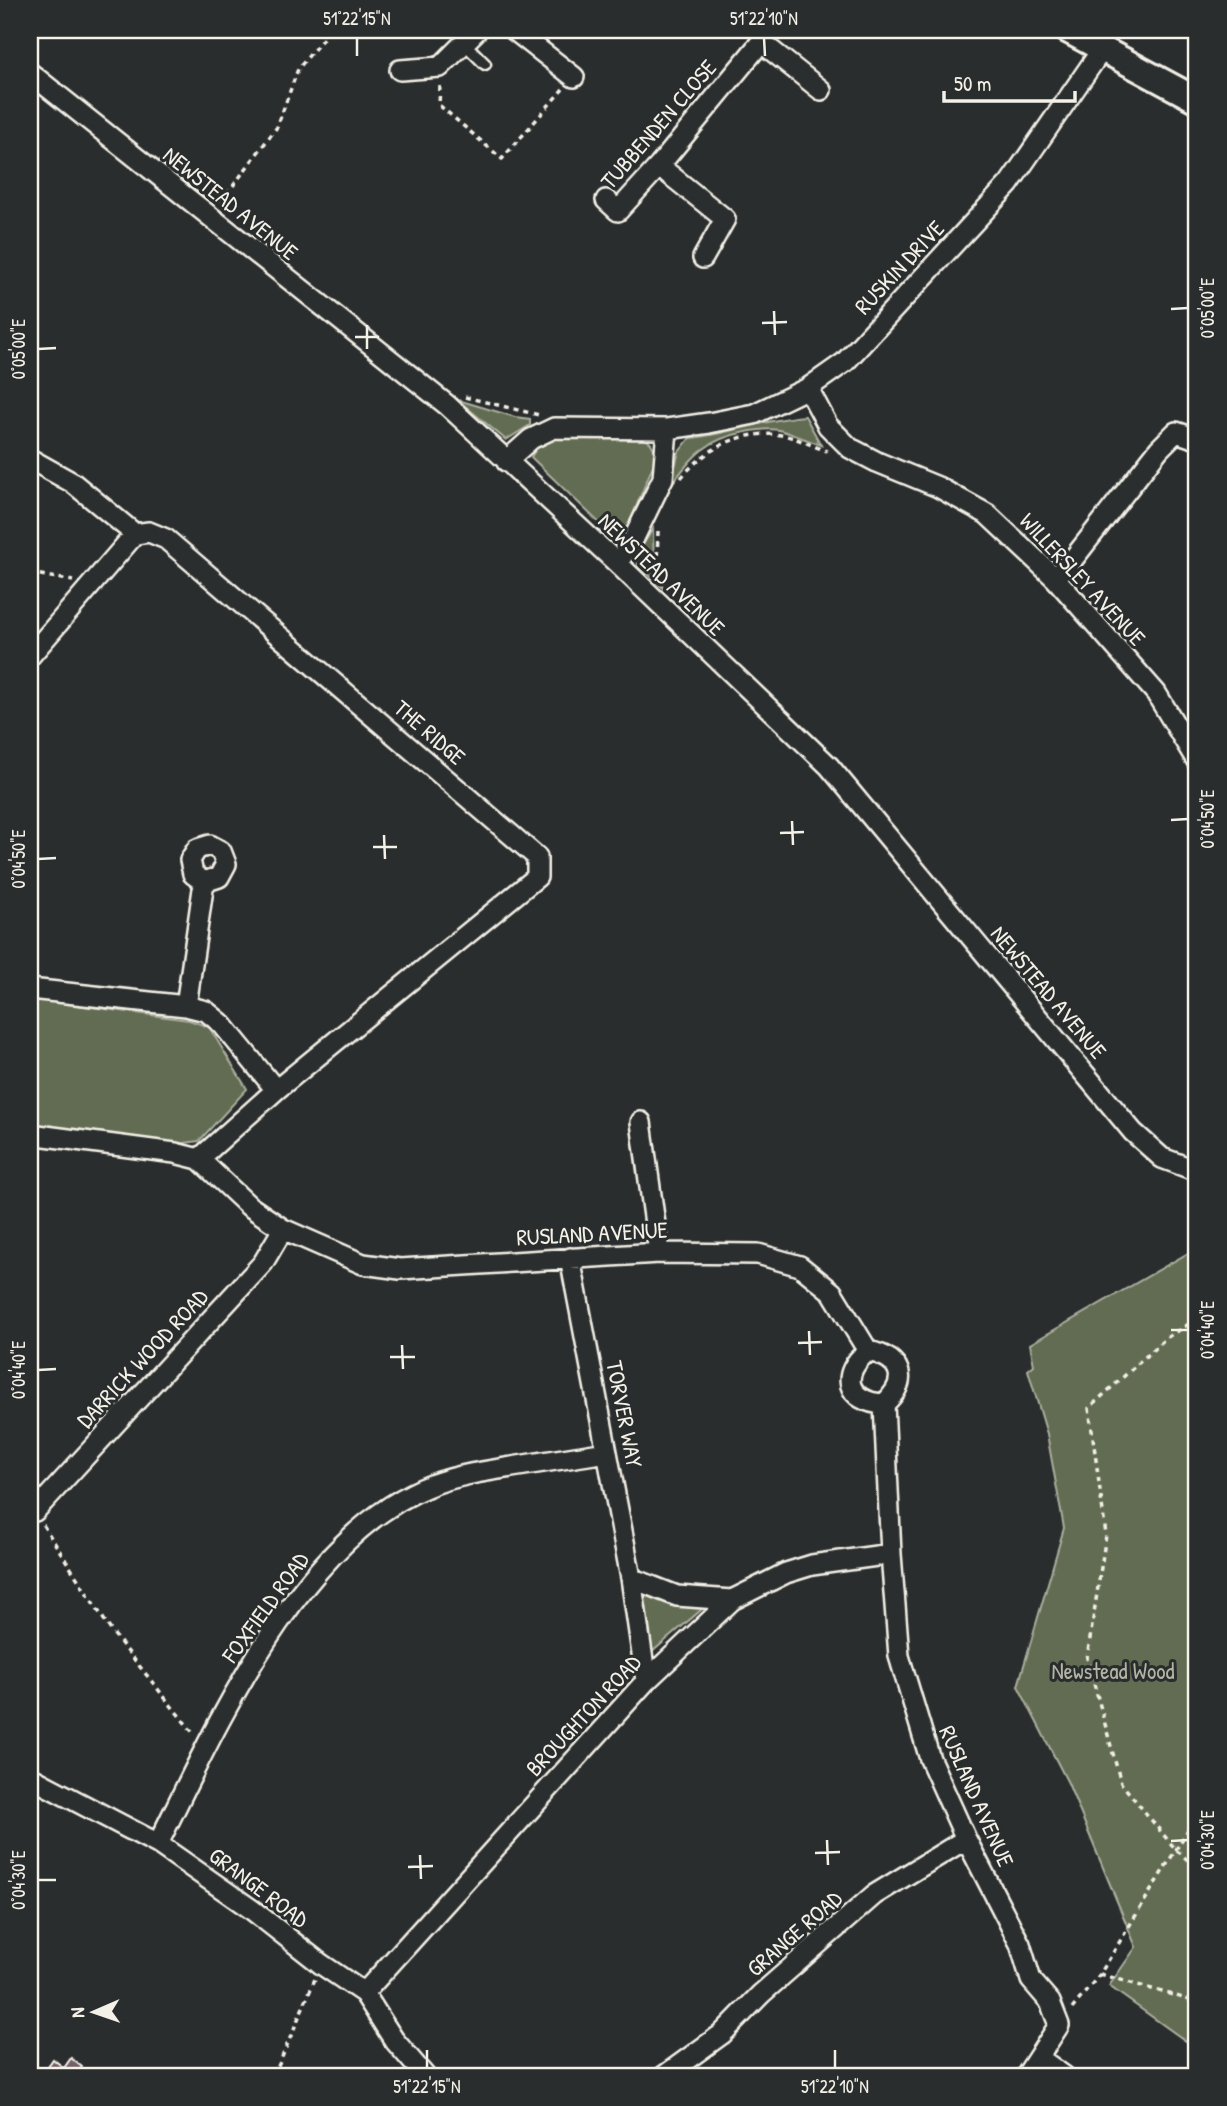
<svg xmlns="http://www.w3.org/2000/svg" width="1227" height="2106" viewBox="0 0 1227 2106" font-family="'Patrick Hand',sans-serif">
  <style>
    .green { fill: #626c52; stroke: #abae9d; stroke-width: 2 }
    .building { fill: #726068; stroke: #f4f1e8; stroke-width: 2 }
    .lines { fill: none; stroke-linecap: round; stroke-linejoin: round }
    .service-casing { stroke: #f4f1e8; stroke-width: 15 }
    .minor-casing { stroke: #f4f1e8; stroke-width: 24 }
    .tertiary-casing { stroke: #f4f1e8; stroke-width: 30 }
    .path { stroke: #f4f1e8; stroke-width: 3.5; stroke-dasharray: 5 5; stroke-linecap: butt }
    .service { stroke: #2a2d2e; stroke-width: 10 }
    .minor { stroke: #2a2d2e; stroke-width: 19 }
    .tertiary { stroke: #2a2d2e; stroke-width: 24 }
    .ticks { fill: none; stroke: #f4f1e8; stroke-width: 2.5 }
    .labels { text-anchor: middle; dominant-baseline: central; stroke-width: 6; stroke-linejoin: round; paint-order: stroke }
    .street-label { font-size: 23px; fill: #f4f1e8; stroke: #2a2d2e }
    .park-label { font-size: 23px; fill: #b2b5a4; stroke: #2a2d2e }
    .neatline { fill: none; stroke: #f4f1e8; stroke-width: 2.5 }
    .ticks-label { font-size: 18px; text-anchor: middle; fill: #f4f1e8 }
  </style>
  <rect width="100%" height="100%" fill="#2a2d2e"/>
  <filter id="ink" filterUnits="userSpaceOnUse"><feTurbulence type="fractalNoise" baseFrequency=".0143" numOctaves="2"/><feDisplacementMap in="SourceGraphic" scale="14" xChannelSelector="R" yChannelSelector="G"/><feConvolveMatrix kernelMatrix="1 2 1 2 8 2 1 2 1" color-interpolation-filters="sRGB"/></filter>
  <g filter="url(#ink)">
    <path class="green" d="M458,400L515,417L530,419V425L506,440Z
      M805,416L821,445C807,440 793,434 779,430C769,428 756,430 746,432C706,439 692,456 669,488L679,452L690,438C729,434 766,419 805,416Z
      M634,435C649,440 654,442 656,458L625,534L616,539L531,457L538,446L550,438Z
      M653,529L654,569L664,589L638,565L637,554Z
      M30,999L189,1020L209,1027L247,1089L199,1141L177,1144L30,1125Z
      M1197,1248V2049L1109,1986L1136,1947L1068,1783L1018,1686L1064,1528L1047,1434L1028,1370L1034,1365L1030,1344Z
      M642,1592L708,1604L652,1652Z"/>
    <path class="building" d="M71,2058L82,2067L76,2076H41L53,2059L64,2068Z"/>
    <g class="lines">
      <defs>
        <path id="service" d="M464,43L485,64"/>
        <path id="minor" d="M514,30L574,77
          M761,42L821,90
          M400,70L440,67L477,30
          M30,73L447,405L617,563L829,766L1133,1132L1162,1158L1197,1171
          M659,166L725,219L703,258
          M606,200L618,211L659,166L771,30
          M808,388L828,426L850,448L877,462L938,487L987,514L1055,578L1156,693L1197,761
          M30,459L73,483L135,534
          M506,461L531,439L554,428L667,429L709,423L754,414L808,388L845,362L1009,184L1103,48
          M617,563L631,544L663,478L667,429
          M1055,578L1070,563L1159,449L1176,432L1197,439
          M30,656L135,534L149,532L166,539L537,857V877L276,1090
          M30,989L186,1006L206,1011L222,1024L276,1090L199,1159L175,1153L30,1134
          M186,1006L204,882L193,874L190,860L197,849L210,845L221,851L226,864L219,877L204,882
          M641,1122L659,1253
          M199,1159L249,1206L283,1229L363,1264L400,1269L659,1253L758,1254L800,1266L832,1292L868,1351
          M570,1258L631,1578L646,1681
          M868,1351C902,1358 910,1380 884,1404C846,1402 839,1374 868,1351Z
          M884,1404L891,1554L899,1656L930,1759L966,1839L1020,1944L1031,1980L1050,2002L1059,2025L1026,2076
          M30,1511H35L263,1263L283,1229
          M631,1578L677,1596L732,1600
          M30,1777L158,1844L251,1909L321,1964L364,1993L394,2040L425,2076
          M158,1844C217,1724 302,1533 434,1484C459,1475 486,1471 512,1467C544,1462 575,1457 607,1452
          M364,1993L646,1681L732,1600L786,1573L812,1565L891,1554
          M1039,2058L1064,2076
          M664,2076L722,2034L761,1994L874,1895L966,1839"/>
        <path id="tertiary" d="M1067,30L1197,100"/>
      </defs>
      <use href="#service" class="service-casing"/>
      <use href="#minor" class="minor-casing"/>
      <use href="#tertiary" class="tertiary-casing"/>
      <path class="path" d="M440,86L439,105L502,159L563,89
        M221,202L277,127L298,69L330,30
        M465,397L539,415
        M681,478C706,448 740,430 781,435C796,437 812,446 827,451
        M658,531L657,564L664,581
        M30,573L73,581
        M1197,1319L1166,1338L1089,1408L1106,1535L1087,1658L1121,1783L1176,1850L1197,1868
        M43,1525L112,1632L194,1734
        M1100,1974L1197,2002
        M1072,2009L1100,1974L1197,1815
        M274,2076L315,1979"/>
      <use href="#service" class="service"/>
      <use href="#minor" class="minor"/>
      <use href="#tertiary" class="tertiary"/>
    </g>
  </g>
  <path class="ticks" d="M357,38V56M764,38L765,56M1171,309L1188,308M774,311L775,335M762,323L787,322M367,325V349M355,337H379M38,349L56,348M1171,820L1188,819M792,821L793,845M780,833L804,832M384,835L385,859M373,847H397M38,859L56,858M1171,1330H1188M809,1331L810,1355M798,1343L822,1342M402,1345L403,1369M390,1357H415M38,1370L56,1369M827,1840L828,1865M1171,1841L1188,1840M815,1853L840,1852M420,1855L421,1879M408,1867L433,1866M38,1880H56M427,2050V2068M835,2050V2068"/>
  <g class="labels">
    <g class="street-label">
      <text transform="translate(658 124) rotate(-49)">TUBBENDEN CLOSE</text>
      <text transform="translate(231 203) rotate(39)">NEWSTEAD AVENUE</text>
      <text transform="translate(899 267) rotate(-47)">RUSKIN DRIVE</text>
      <text transform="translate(662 574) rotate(44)">NEWSTEAD AVENUE</text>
      <text transform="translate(1083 579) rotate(47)">WILLERSLEY AVENUE</text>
      <text transform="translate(430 732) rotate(41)">THE RIDGE</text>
      <text transform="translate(1049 992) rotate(50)">NEWSTEAD AVENUE</text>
      <text transform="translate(592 1233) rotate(-3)">RUSLAND AVENUE</text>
      <text transform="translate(142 1358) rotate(-47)">DARRICK WOOD ROAD</text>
      <text transform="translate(625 1414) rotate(79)">TORVER WAY</text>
      <text transform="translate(265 1607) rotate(-54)">FOXFIELD ROAD</text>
      <text transform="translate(583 1715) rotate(-47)">BROUGHTON ROAD</text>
      <text transform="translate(977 1796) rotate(66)">RUSLAND AVENUE</text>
      <text transform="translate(259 1887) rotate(37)">GRANGE ROAD</text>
      <text transform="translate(794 1933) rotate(-41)">GRANGE ROAD</text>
    </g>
    <g class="park-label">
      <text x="1113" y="1670">Newstead Wood</text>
    </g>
  </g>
  <rect width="1227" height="2106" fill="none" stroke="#2a2d2e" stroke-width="77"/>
  <g transform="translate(94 2012) rotate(268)" stroke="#2a2d2e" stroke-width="5" paint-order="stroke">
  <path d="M0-5L12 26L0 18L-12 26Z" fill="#f4f1e8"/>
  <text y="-10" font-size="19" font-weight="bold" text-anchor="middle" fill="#f4f1e8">N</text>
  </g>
  <path d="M944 91v10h131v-10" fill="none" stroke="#f4f1e8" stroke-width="3.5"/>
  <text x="954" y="91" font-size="21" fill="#f4f1e8" stroke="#2a2d2e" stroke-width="5" paint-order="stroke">50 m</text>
  <rect x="38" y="38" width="1150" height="2030" class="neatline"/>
  <g class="ticks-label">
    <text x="357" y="25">51°22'15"N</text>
    <text x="764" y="25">51°22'10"N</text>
    <text transform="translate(1208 308) rotate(-90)" y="6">0°05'00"E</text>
    <text transform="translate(19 349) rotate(-90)" y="6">0°05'00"E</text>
    <text transform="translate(1208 819) rotate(-90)" y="6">0°04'50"E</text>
    <text transform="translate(19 859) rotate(-90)" y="6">0°04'50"E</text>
    <text transform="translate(1208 1330) rotate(-90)" y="6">0°04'40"E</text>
    <text transform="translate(19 1370) rotate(-90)" y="6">0°04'40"E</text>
    <text transform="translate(1208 1840) rotate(-90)" y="6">0°04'30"E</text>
    <text transform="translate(19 1880) rotate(-90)" y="6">0°04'30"E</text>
    <text x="427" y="2093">51°22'15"N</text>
    <text x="835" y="2093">51°22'10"N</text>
  </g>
</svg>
